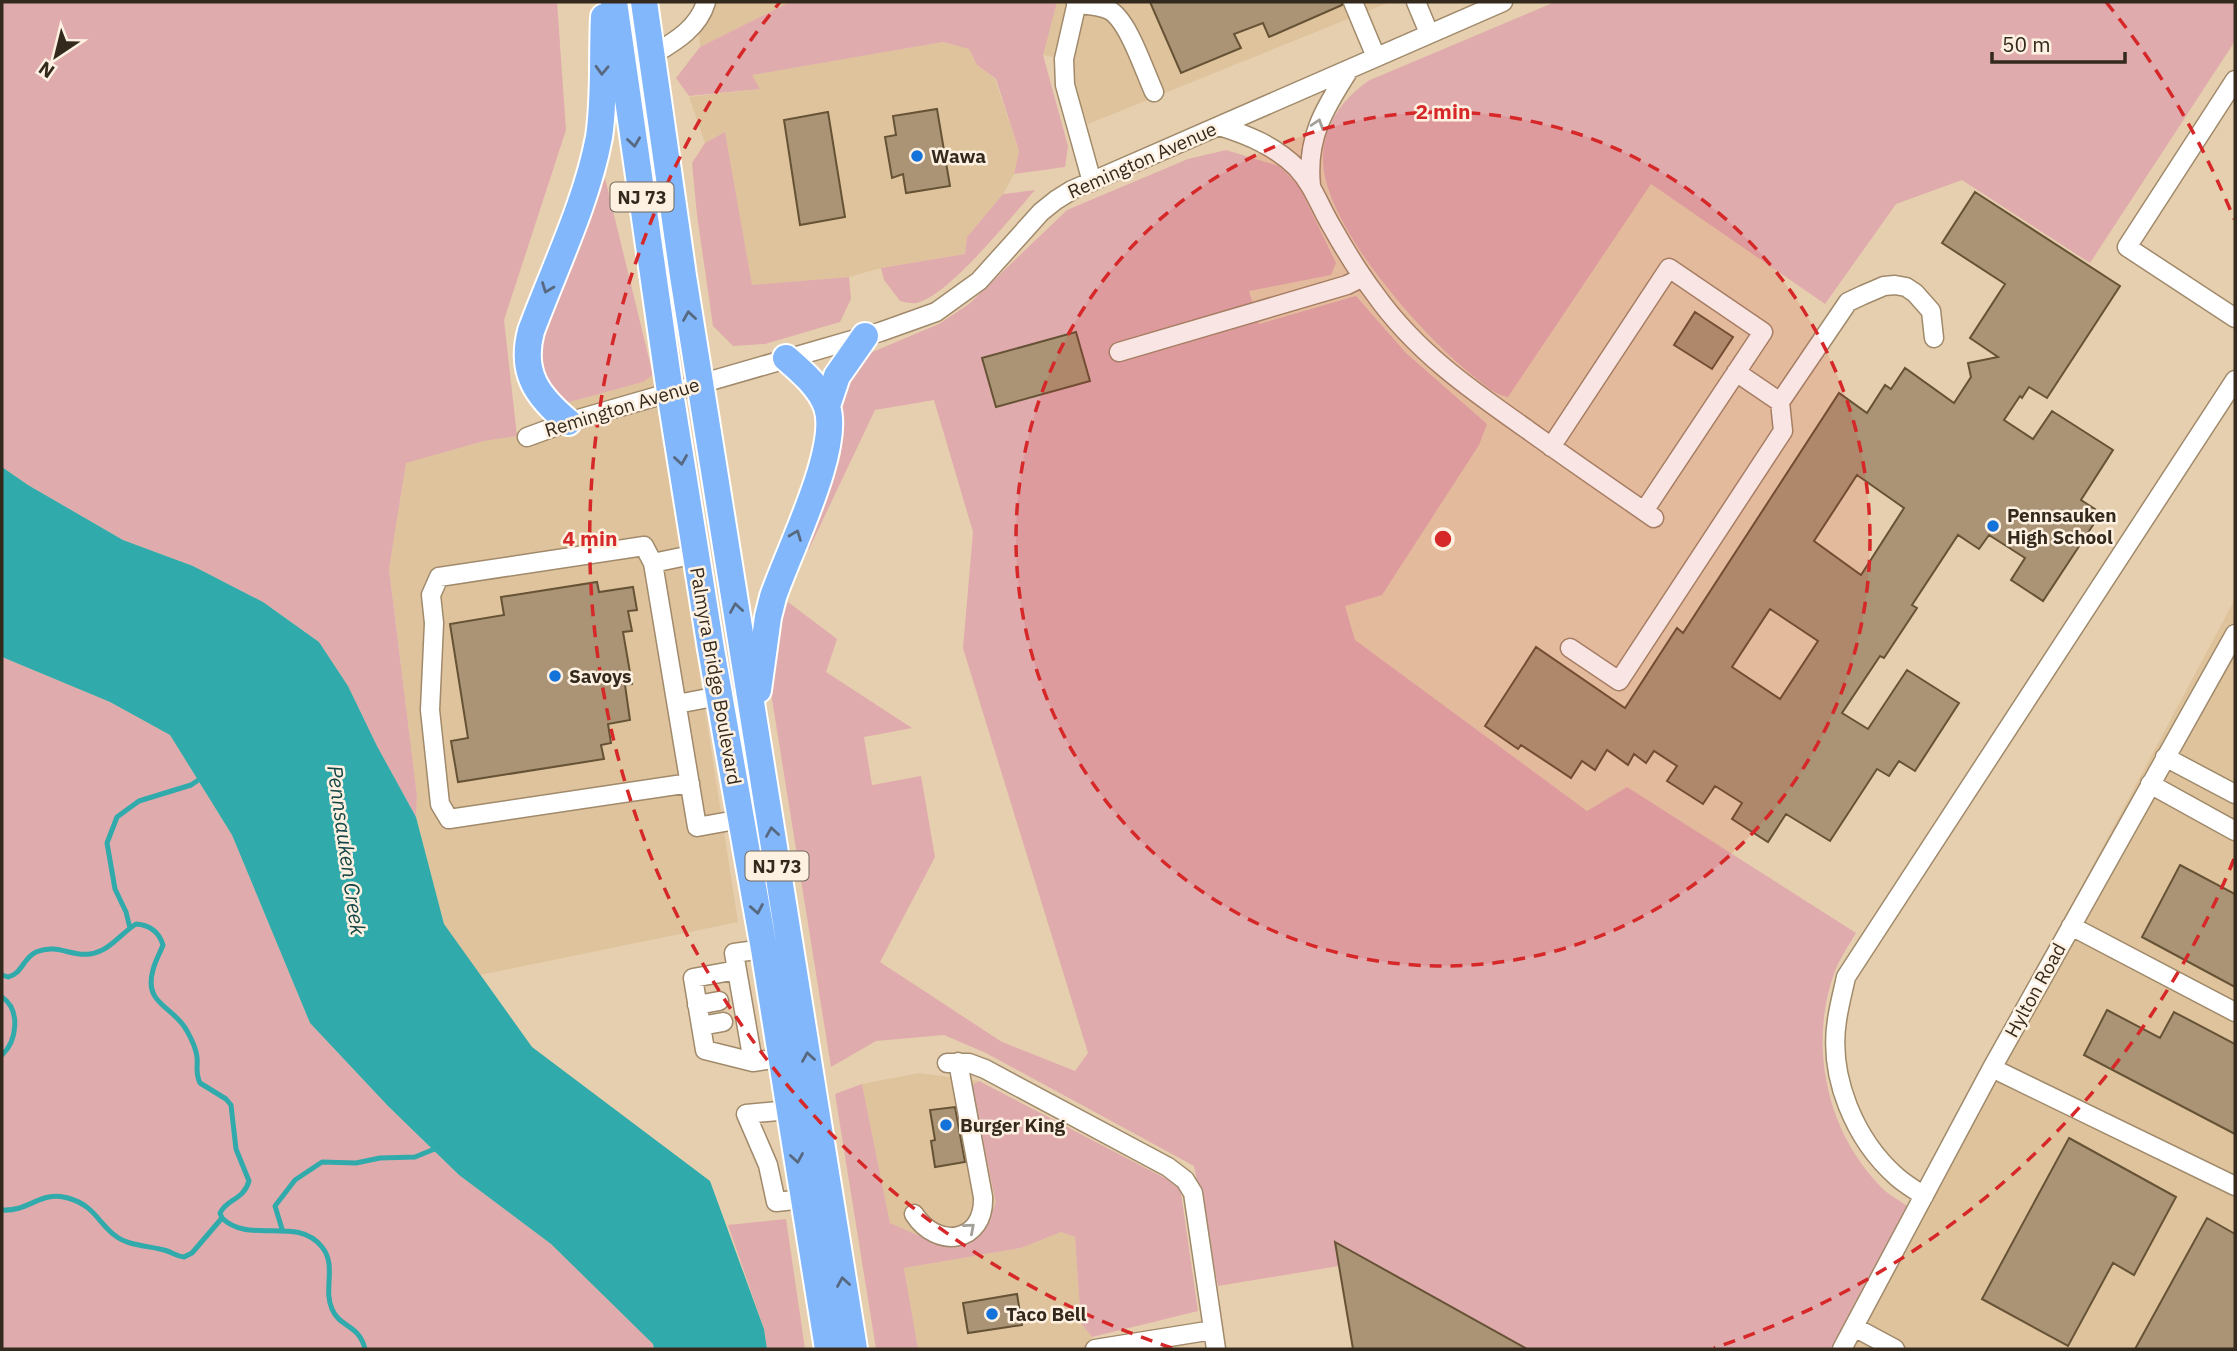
<svg xmlns="http://www.w3.org/2000/svg" width="2237" height="1351" viewBox="0 0 2237 1351" font-family="'IBM Plex Sans',sans-serif">
  <style>
    .built { fill: #dfc39c }
    .green { fill: #e0abad }
    .water { fill: #31aaab }
    .lines { fill: none; stroke-linecap: round; stroke-linejoin: round }
    .stream { stroke: #31aaab; stroke-width: 5 }
    .building { fill: #aa9475; stroke: #665235; stroke-width: 2; fill-rule: evenodd }
    .minor-casing { stroke: #a08a6b; stroke-width: 21 }
    .highway-casing { stroke: #fff; stroke-width: 30 }
    .minor { stroke: #fff; stroke-width: 18 }
    .highway { stroke: #83b7fc; stroke-width: 26 }
    .oneway { stroke: #576981 }
    .oneway2 { stroke: #a39f99 }
    .ring { fill: none; stroke: #d62828; stroke-width: 3.5; stroke-dasharray: 12 9 }
    .poi-dot { fill: #1472db; stroke: #fef1e1; stroke-width: 2.5 }
    .labels { text-anchor: middle; dominant-baseline: central; stroke-width: 5; stroke-linejoin: round; paint-order: stroke }
    .shield { fill: #fef1e1; stroke: #706658; stroke-width: 2 }
    .shield-label { font-size: 18px; font-weight: bold; fill: #332a1d }
    .poi-label { font-size: 19px; font-weight: bold; fill: #332a1d; stroke: #fef1e1; text-anchor: start }
    .street-label { font-size: 19px; fill: #332a1d; stroke: #fef1e1 }
    .water-label { font-size: 21px; font-style: italic; fill: #134647; stroke: #fef1e1 }
    .centre { fill: #d62828; stroke: #fef1e1; stroke-width: 3.5 }
    .ring-label { font-size: 21px; text-anchor: middle; font-weight: bold; fill: #d62828; stroke: #fef1e1; stroke-width: 5; stroke-linejoin: round; paint-order: stroke }
  </style>
  <rect width="100%" height="100%" fill="#e6cfae"/>
  <path class="built" d="M697,2H790L700,47Z
    M820,2H1390L1088,124L1065,60Z
    M943,42L969,49L977,65L995,79L1019,151L1014,174L1003,194L967,237L965,254L881,268L849,277L752,286L725,132L705,143L689,97L760,89L751,75Z
    M653,375L738,922L480,975L444,924L416,817L417,796L389,569L406,462L484,441L517,436L566,403L643,382Z
    M2235,599V1349H1840L1910,1208Z
    M919,1073L979,1081L971,1086L996,1203L987,1222L974,1235L957,1244H938L890,1223L862,1084Z
    M1061,1232L1075,1237L1081,1323L1092,1337L1093,1349H918L904,1268L1021,1248Z"/>
  <path class="green" d="M2,2H557L566,130L504,320L517,436L484,441L406,463L389,569L417,796L416,817L377,746L348,686L319,642L263,602L193,566L123,540L28,485L2,467Z
    M790,2H1057L1043,55L1068,146L1065,167L1014,174L1019,151L996,79L977,65L969,49L943,42L752,75L760,89L689,96L676,78L700,47Z
    M1555,2H2235V41L2090,263L1962,180L1896,204L1825,304L1651,184L1508,397C1494,395 1482,383 1472,375C1422,335 1323,225 1323,159C1323,126 1342,98 1370,80Z
    M725,132L752,285L849,277L851,299L840,322L765,344L733,346L713,326L697,215L692,163L705,143Z
    M1226,150L1279,166L1299,186L1336,263L1331,275L1249,291L1259,324L1356,296L1406,353L1487,424L1479,445L1382,595L1345,606L1355,640L1587,811L1627,787L1856,933C1849,945 1840,958 1835,971C1808,1044 1826,1130 1880,1186C1888,1195 1901,1201 1910,1208L1840,1349H1527L1336,1243L1339,1266L1218,1286L1194,1166L986,1053L944,1035L876,1041L831,1067L771,693L772,646L788,602L837,639L826,672L912,728L864,737L872,785L921,776L935,857L880,962L1002,1042L1075,1071L1088,1053L963,648L973,532L934,400L875,410L809,549L803,547L841,455L840,401L848,377L870,353L939,324L969,304L1067,210L1188,159Z
    M605,178L653,375L643,382L566,403L546,382L540,349Z
    M1035,190C1012,216 948,297 916,303C912,304 904,302 900,301L884,280L881,268L965,254L967,237L1003,194Z
    M2,657L110,702L170,735L232,835L310,1023L388,1106L459,1175L551,1244L653,1344L654,1349H2Z
    M979,1081L1180,1186L1198,1311L1092,1337L1081,1323L1075,1237L1061,1232L1021,1248L904,1268L918,1349H876L835,1094L862,1084L890,1223L938,1244H957L974,1235L987,1222L996,1203L971,1086Z
    M786,1219L805,1349H767L764,1329L728,1225Z"/>
  <path class="water" d="M2,467L28,485L123,540L193,566L263,602L319,642L348,686L377,746L416,817L444,924L532,1047L710,1181L764,1329L767,1349H654L653,1344L551,1244L459,1175L388,1106L310,1023L232,835L170,735L110,702L2,657Z"/>
  <g class="lines">
    <path class="stream" d="M130,928L126,912L115,889L107,843L117,817L139,801L191,785L203,777
      M2,975L8,977C22,974 23,958 36,952C58,943 71,957 90,954C110,951 120,934 136,924C150,925 159,932 163,945C160,953 155,961 153,970C143,1005 174,1006 187,1031C191,1038 196,1049 197,1057C198,1067 195,1073 200,1083L226,1099L231,1105L236,1149L249,1181C243,1201 227,1198 220,1213L222,1218L192,1253L184,1257C176,1256 172,1252 164,1250C150,1246 130,1246 117,1237C98,1224 96,1206 68,1198C41,1190 29,1212 2,1210
      M2,997C21,1010 17,1041 2,1055
      M222,1218C249,1245 297,1215 322,1247C337,1265 323,1289 332,1309C340,1328 359,1324 365,1349
      M282,1229L275,1206L295,1180L322,1162L356,1163L380,1158L415,1157L437,1148"/>
  </g>
  <path class="building" d="M1150,2H1342V5L1269,37L1263,23L1234,34L1241,48L1181,73Z
    M937,109L950,186L906,193L903,174L892,178L885,137L896,135L893,116Z
    M828,112L845,217L800,225L784,120Z
    M1975,192L2120,286L2047,398L2029,387L2022,398L2020,396L2004,420L2033,439L2052,411L2113,450L2081,500L2095,509L2093,513L2099,516L2043,601L2011,580L2025,558L1989,535L1979,549L1958,535L1912,605L1917,608L1884,658L1880,656L1842,713L1868,729L1907,670L1959,703L1915,771L1899,761L1889,776L1877,769L1830,841L1786,814L1768,842L1732,819L1742,803L1715,786L1703,804L1667,781L1677,766L1654,751L1646,763L1634,754L1628,765L1607,750L1595,770L1582,761L1571,778L1521,745L1518,749L1485,726L1536,647L1625,708L1677,628L1683,633L1839,393L1867,413L1885,385L1891,389L1905,368L1954,403L1971,377L1968,363L1998,357L1970,338L2005,284L1942,243ZM1857,475L1904,508L1861,575L1814,541ZM1770,609L1818,641L1780,699L1732,667Z
    M1695,312L1733,337L1712,369L1674,345Z
    M1076,332L1090,381L996,407L982,358Z
    M597,582L599,592L633,587L637,610L628,611L632,631L623,632L632,684L625,685L630,720L608,724L611,743L601,745L604,759L458,782L451,741L468,738L450,624L504,615L501,597Z
    M2180,865L2235,894V987L2142,937Z
    M2107,1010L2160,1038L2174,1012L2235,1044V1134L2084,1055Z
    M955,1107L965,1162L935,1167L931,1141L935,1140L930,1110Z
    M2069,1138L2176,1197L2134,1275L2113,1263L2068,1346L1982,1299Z
    M2207,1218L2235,1234V1349H2135Z
    M1335,1242L1527,1349H1353Z
    M1017,1294L1022,1325L968,1333L963,1303Z"/>
  <g class="lines">
    <defs>
      <path id="minor" d="M1077,2L1064,59L1065,85L1092,182
        M1353,2L1376,57
        M1416,2L1429,33
        M1076,4C1087,5 1099,5 1109,10C1128,19 1145,73 1154,92
        M651,56C674,42 698,29 706,2
        M2235,80L2127,247L2235,318
        M1219,126C1248,135 1275,146 1297,168C1313,185 1320,207 1332,227C1345,250 1359,273 1375,294C1416,352 1471,390 1528,430C1570,460 1612,489 1654,518
        M1311,186C1306,138 1324,109 1349,70
        M1119,352L1347,285L1363,277
        M1736,372L1780,402L1848,302L1863,295L1884,286L1895,285L1906,287L1915,293L1931,311L1934,338
        M527,437L568,422L880,332L936,312L979,281L1041,212L1056,200L1072,190L1503,2
        M1551,447L1669,268L1763,332L1644,511
        M696,554L653,563L697,827L741,819
        M653,563L644,546L439,577L431,595L434,623L430,710L440,804L449,819L690,783
        M1570,648L1619,681L1783,431L1780,402
        M677,704L719,696
        M2165,757L2235,794
        M2150,784L2235,831
        M2071,926L2235,1012
        M764,949L734,953L753,1062L781,1058
        M737,970L693,978L705,1050L753,1062
        M697,1005L719,1001
        M701,1026L723,1022
        M947,1063H969L985,1069L1168,1167L1185,1180L1193,1193L1216,1349
        M1992,1068L2235,1186
        M789,1110L746,1114L768,1165L776,1202L804,1199
        M1924,1196C1915,1190 1905,1184 1897,1177C1855,1140 1828,1077 1837,1020C1839,1006 1843,991 1846,977L2235,380
        M914,1214C937,1250 985,1243 983,1197L958,1062
        M1854,1327L1895,1349
        M1095,1349L1213,1330
        M1842,1349L1992,1068L2235,634"/>
      <path id="highway" d="M614,2L670,392L711,649L764,949L828,1349
        M644,2L683,276L854,1349
        M827,406L837,376L865,336
        M568,422C537,396 520,373 531,331C554,269 587,202 599,137C605,98 602,57 604,17
        M758,690L768,617L773,597C788,552 841,449 827,407C820,387 802,372 786,358"/>
    </defs>
    <use href="#minor" class="minor-casing"/>
    <use href="#highway" class="highway-casing"/>
    <use href="#minor" class="minor"/>
    <use href="#highway" class="highway"/>
  </g>
  <defs><path id="oneway-chevron" d="M-2-3.5L2.5 0L-2 3.5" fill="none" stroke-width="1.6" stroke-linecap="round" stroke-linejoin="round" transform="scale(1.75)"/></defs>
  <g class="oneway">
    <use href="#oneway-chevron" transform="translate(602 70) rotate(92)"/>
    <use href="#oneway-chevron" transform="translate(634 142) rotate(82)"/>
    <use href="#oneway-chevron" transform="translate(547 288) rotate(111)"/>
    <use href="#oneway-chevron" transform="translate(689 316) rotate(-99)"/>
    <use href="#oneway-chevron" transform="translate(681 460) rotate(81)"/>
    <use href="#oneway-chevron" transform="translate(796 535) rotate(-69)"/>
    <use href="#oneway-chevron" transform="translate(736 608) rotate(-99)"/>
    <use href="#oneway-chevron" transform="translate(772 832) rotate(-99)"/>
    <use href="#oneway-chevron" transform="translate(757 909) rotate(80)"/>
    <use href="#oneway-chevron" transform="translate(808 1057) rotate(-99)"/>
    <use href="#oneway-chevron" transform="translate(797 1158) rotate(81)"/>
    <use href="#oneway-chevron" transform="translate(843 1282) rotate(-99)"/>
  </g>
  <g class="oneway2">
    <use href="#oneway-chevron" transform="translate(1318 124) rotate(-72)"/>
    <use href="#oneway-chevron" transform="translate(970 1228) rotate(-41)"/>
  </g>
  <circle cx="1443" cy="539" r="427" fill="#d62828" fill-opacity=".12"/>
  <g class="ring">
    <circle cx="1443" cy="539" r="427"/>
    <path d="M2234 859A853 853 0 0 1 1714 1348M1172 1348A853 853 0 0 1 780 2M2106 2A853 853 0 0 1 2234 219"/>
  </g>
  <g class="poi-dot">
    <circle cx="917" cy="156" r="7"/>
    <circle cx="1993" cy="526" r="7"/>
    <circle cx="555" cy="676" r="7"/>
    <circle cx="946" cy="1125" r="7"/>
    <circle cx="992" cy="1314" r="7"/>
  </g>
  <g class="labels">
    <g class="shield">
      <rect x="610.5" y="182.5" width="63" height="29" rx="5"/>
      <rect x="745.5" y="851.5" width="63" height="29" rx="5"/>
    </g>
    <g class="shield-label">
      <text x="642" y="197">NJ 73</text>
      <text x="777" y="866">NJ 73</text>
    </g>
    <g class="poi-label">
      <text x="931" y="156">Wawa</text>
      <text x="2007" y="515">Pennsauken<tspan x="2007" dy="22">High School</tspan></text>
      <text x="569" y="676">Savoys</text>
      <text x="960" y="1125">Burger King</text>
      <text x="1006" y="1314">Taco Bell</text>
    </g>
    <g class="street-label">
      <text transform="translate(1142 160) rotate(-24)">Remington Avenue</text>
      <text transform="translate(622 407) rotate(-17)">Remington Avenue</text>
      <text transform="translate(716 676) rotate(80)">Palmyra Bridge Boulevard</text>
      <text transform="translate(2035 990) rotate(-61)">Hylton Road</text>
    </g>
    <g class="water-label">
      <text transform="translate(347 850) rotate(82)">Pennsauken Creek</text>
    </g>
  </g>
  <circle cx="1443" cy="539" r="10" class="centre"/>
  <g class="ring-label">
    <text x="1443" y="119">2 min</text>
    <text x="590" y="546">4 min</text>
  </g>
  <rect width="2237" height="1351" fill="none" stroke="#332a1d" stroke-width="7"/>
  <g transform="translate(56 56) rotate(215)" stroke="#fef1e1" stroke-width="5" paint-order="stroke">
  <path d="M0-5L12 26L0 18L-12 26Z" fill="#332a1d"/>
  <text y="-10" font-size="19" font-weight="bold" text-anchor="middle" fill="#332a1d">N</text>
  </g>
  <path d="M1992 52v10h133v-10" fill="none" stroke="#332a1d" stroke-width="3.5"/>
  <text x="2002" y="52" font-size="21" fill="#332a1d" stroke="#fef1e1" stroke-width="5" paint-order="stroke">50 m</text>
</svg>
